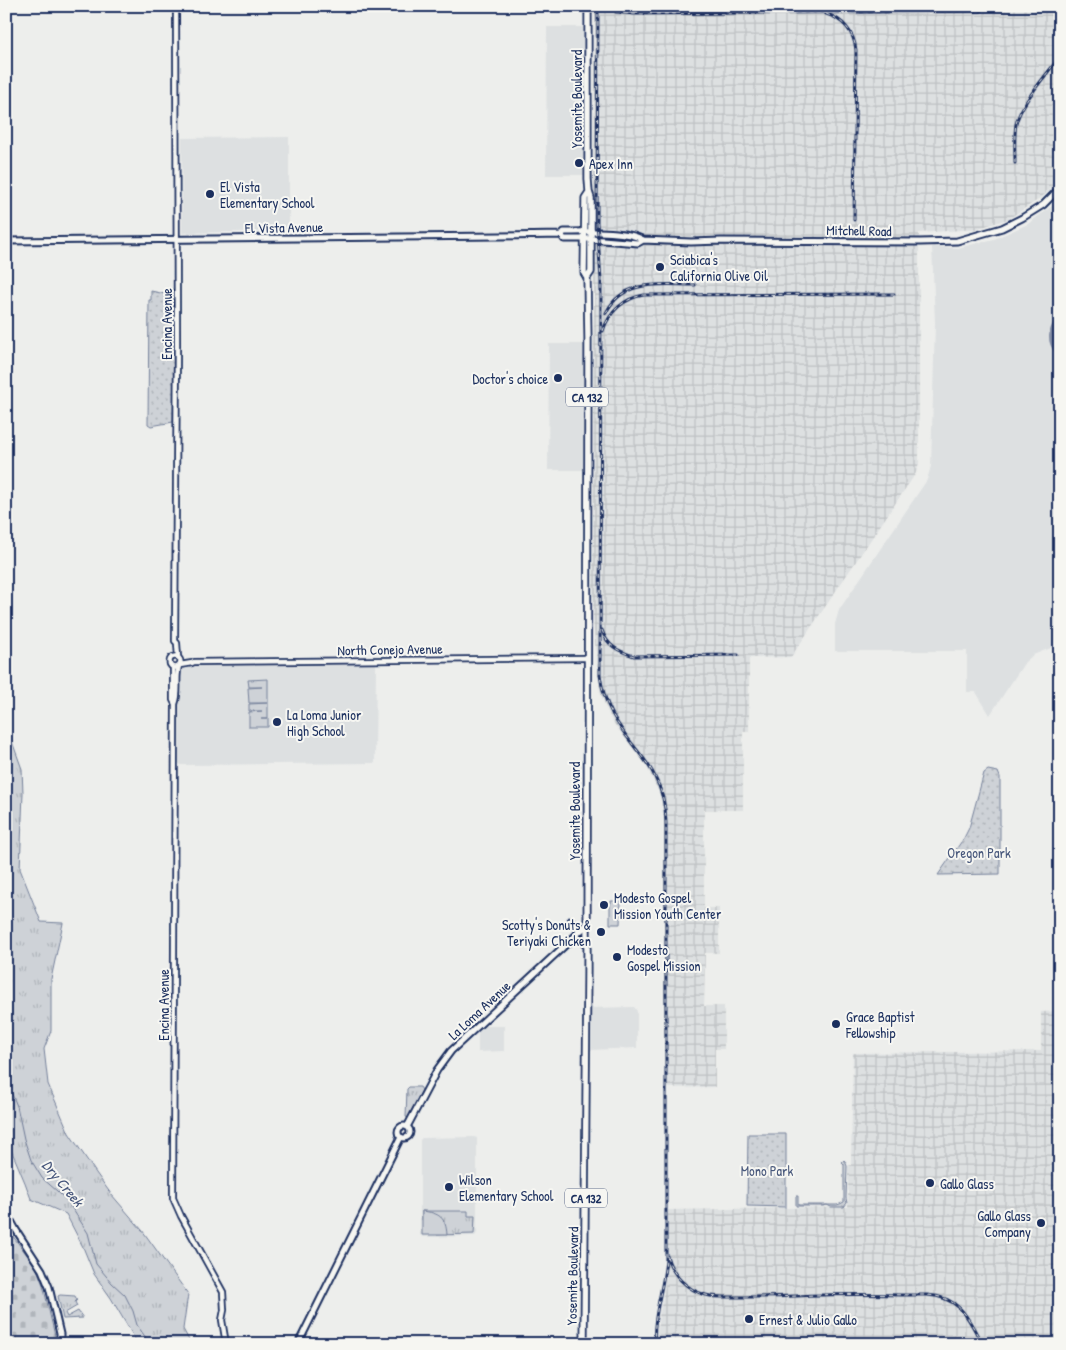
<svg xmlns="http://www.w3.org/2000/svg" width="1066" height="1350" viewBox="0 0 1066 1350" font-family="'Patrick Hand',sans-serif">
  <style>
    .built { fill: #dde0e1 }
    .industrial { fill: url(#industrial-grid) }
    .grass { fill: url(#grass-tufts); stroke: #74809a }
    .cemetery { fill: url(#cemetery-stones); stroke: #74809a }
    .park { fill: url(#park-dots); stroke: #74809a }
    .garden { fill: #ced2d7; stroke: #74809a }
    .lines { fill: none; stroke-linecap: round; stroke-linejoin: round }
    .stream { stroke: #6e7a96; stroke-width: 1 }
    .taxiway { stroke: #848ea5; stroke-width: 10 }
    .tertiary-casing { stroke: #1b2f5e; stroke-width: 8 }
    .secondary-casing { stroke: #1b2f5e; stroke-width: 9 }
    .primary-casing { stroke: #1b2f5e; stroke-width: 9 }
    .tertiary { stroke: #f6f6f2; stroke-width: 4.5 }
    .secondary { stroke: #f6f6f2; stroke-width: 5 }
    .primary { stroke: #f6f6f2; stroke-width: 5.5 }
    .rail-casing { stroke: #1b2f5e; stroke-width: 3 }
    .rail { stroke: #f6f6f2; stroke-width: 1; stroke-dasharray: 4; stroke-linecap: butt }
    .poi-dot { fill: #1b2f5e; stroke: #f6f6f2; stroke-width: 2 }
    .labels { text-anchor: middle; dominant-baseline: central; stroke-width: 4; stroke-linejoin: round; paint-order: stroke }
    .shield { fill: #f6f6f2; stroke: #5d6b8a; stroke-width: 1 }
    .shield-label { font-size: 12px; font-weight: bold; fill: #1b2f5e }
    .street-label { font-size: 14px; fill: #1b2f5e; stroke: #f6f6f2 }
    .poi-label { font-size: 14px; fill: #1b2f5e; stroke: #f6f6f2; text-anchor: start }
    .park-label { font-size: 14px; fill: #48587c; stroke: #f6f6f2 }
    .water-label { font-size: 15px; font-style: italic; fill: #44547a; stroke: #f6f6f2 }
  </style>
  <defs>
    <pattern id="industrial-grid" width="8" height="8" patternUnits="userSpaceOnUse" patternTransform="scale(1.25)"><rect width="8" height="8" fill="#dde0e1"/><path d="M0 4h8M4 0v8" fill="none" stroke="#bdc0c3"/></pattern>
    <pattern id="grass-tufts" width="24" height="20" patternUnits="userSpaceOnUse" patternTransform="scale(1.25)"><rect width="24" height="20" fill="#ced2d7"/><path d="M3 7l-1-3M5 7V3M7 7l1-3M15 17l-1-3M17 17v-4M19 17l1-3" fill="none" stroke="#b0b5bb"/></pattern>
    <pattern id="cemetery-stones" width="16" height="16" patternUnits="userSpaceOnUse" patternTransform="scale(1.25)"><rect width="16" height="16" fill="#ced2d7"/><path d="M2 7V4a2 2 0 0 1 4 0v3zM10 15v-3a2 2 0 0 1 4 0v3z" fill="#b0b5bb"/></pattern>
    <pattern id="park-dots" width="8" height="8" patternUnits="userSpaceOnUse" patternTransform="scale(1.25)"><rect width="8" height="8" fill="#ced2d7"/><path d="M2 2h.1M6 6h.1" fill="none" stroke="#b0b5bb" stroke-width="1.8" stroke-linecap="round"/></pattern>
  </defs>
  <rect width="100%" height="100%" fill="#edeeec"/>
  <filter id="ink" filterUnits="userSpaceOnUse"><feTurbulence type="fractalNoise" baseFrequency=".02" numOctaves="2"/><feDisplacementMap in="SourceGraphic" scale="10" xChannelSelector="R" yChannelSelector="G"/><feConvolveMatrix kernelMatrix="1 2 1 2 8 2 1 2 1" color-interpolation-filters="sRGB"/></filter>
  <g filter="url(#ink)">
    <path class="built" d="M547,27H585L586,175H546Z
      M289,137V231L182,233V138Z
      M1060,200V648H1051L1043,651L1033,655L1025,662L990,715L976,692H967V651H835V624L839,610L927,480L931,466L935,323L932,246L958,248L994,239L1028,224Z
      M549,344H585V470H548Z
      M376,663L375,763L181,765L178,763V682L180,667L190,664Z
      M634,1007L637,1011V1048L589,1050L590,1008Z
      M481,1026H504V1051L478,1052V1028Z
      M422,1138L474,1137L477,1138V1233L475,1236L423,1237L420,1235V1140Z"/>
    <path class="industrial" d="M595,6H1060V181L1054,187L1038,200L1008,219L976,229L919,233V463L916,473L791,657L749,658V732H743V810H704V908H719V953H705L704,1006H724V1049H715V1087L666,1088L664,1044V821L660,795L646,765L612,721L606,708L600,692L598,674L593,620Z
      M1060,1011V1344H656L658,1321L665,1285L667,1265L668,1210L848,1207V1166L851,1165L853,1053L1041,1051V1012Z"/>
    <path class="grass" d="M6,725L22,769L23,793L20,869L41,922L63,923L51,979V1031L44,1049L48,1084L69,1133L96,1173L111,1194L142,1230L188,1294L183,1329L191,1344H138L111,1298L94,1274L83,1247L66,1214L31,1199C24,1177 13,1157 6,1136Z
      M409,1087H420L422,1090L408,1118L406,1117L407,1089Z
      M844,1160L845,1161L847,1166L846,1198L847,1203L844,1207H831L827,1205L823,1206H796V1196H798V1205H837L840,1204L844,1202V1164L842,1162Z
      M422,1211H468V1216H475L474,1234L437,1235L422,1220Z
      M60,1295L75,1296L77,1300L75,1302L77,1306L65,1313L67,1317L78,1311L83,1318L63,1319L58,1296Z"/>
    <path class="cemetery" d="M6,1227L36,1267L43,1285L55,1336V1344H6Z"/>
    <path class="park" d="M151,291L175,296L173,422L151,426L148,424L149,300H151Z
      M988,770L998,772L1000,777V874L938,875L964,838L969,828L984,773Z
      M748,1134H786V1207L747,1206Z"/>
    <path class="garden" d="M268,679V703H249L248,688L262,687H249L248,680Z
      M268,703V719H261H268V727H249V712L262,711H249V704Z
      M611,901H621L620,924H610V903H611Z
      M422,1211C439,1213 446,1217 447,1235H422Z"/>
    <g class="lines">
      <path class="stream" d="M6,1080L17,1106L24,1139L31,1160L42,1178L57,1191L68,1202L88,1233L96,1264L112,1283L125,1295L133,1311L137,1325L146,1338L147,1344"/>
      <path class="taxiway" d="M1060,321C1053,332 1051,341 1060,351"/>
      <defs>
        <path id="tertiary" d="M176,6L177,344L175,641L177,643L178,657
          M169.5 662a5.5 5.5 0 1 1 11 0a5.5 5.5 0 1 1-11 0Z
          M180,665L192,663L194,662L587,658
          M179,666C175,678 180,692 175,704L173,1198L181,1216L223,1292L224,1310L222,1320L226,1344
          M173,667V700L175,704"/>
        <path id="secondary" d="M562,235L564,239H591L638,243L643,240
          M6,241L500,236L562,235L564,232C584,232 627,230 643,240L691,242L721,241L920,242L957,241L1002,228L1022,218L1043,205L1060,188
          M570,921L578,925V933
          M398 1132a6 6 0 1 1 12 0a6 6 0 1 1-12 0Z
          M407,1127L437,1070L451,1051L587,925
          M6,1212L16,1230L42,1270L49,1287L60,1334V1344
          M298,1344L401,1137"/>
        <path id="primary" d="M587,278L591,272V198L589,192L588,179V6
          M570,941L579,939L587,946
          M584,1344L587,973L588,339L587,278L584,273L585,198L589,192"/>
      </defs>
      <use href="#tertiary" class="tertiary-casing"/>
      <use href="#secondary" class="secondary-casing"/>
      <use href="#primary" class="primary-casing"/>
      <use href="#tertiary" class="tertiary"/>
      <use href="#secondary" class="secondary"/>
      <use href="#primary" class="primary"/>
      <defs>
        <path id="rail" d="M598,6L597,222L601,280L600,675C604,706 618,726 637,750C643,758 650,766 654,775C662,790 666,806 666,823V1259C664,1287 652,1318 655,1344
          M616,12L634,14L981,11
          M826,14C843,19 854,32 856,50L854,220
          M1015,163C1015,150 1014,136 1016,124C1021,102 1047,75 1060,56
          M606,313C623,278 662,285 695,285
          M603,331C609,312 624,298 644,295L894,294
          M602,630C607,646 618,651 634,656L738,655
          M667,1256C672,1275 687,1290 706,1295C717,1298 729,1297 740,1297C759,1297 778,1297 797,1296C840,1293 883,1295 927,1295C960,1297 968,1317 982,1344"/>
      </defs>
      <use href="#rail" class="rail-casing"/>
      <use href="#rail" class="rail"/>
    </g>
  </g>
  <g class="poi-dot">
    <circle cx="579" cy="163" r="5"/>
    <circle cx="210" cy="194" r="5"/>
    <circle cx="660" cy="267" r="5"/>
    <circle cx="558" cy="378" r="5"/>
    <circle cx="277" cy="722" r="5"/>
    <circle cx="604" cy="905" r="5"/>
    <circle cx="601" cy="932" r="5"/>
    <circle cx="617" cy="957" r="5"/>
    <circle cx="836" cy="1024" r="5"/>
    <circle cx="930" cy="1183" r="5"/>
    <circle cx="449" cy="1187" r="5"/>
    <circle cx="1041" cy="1223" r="5"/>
    <circle cx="749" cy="1319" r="5"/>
  </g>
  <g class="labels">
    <g class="shield">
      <rect x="566" y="387.5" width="42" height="19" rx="4"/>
      <rect x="565" y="1188.5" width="42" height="19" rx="4"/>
    </g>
    <g class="shield-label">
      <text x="587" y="397">CA 132</text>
      <text x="586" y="1198">CA 132</text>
    </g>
    <g class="street-label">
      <text transform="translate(576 99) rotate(-90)">Yosemite Boulevard</text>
      <text transform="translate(284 227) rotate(-1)">El Vista Avenue</text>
      <text transform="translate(859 230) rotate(1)">Mitchell Road</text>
      <text transform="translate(166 324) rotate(-90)">Encina Avenue</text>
      <text transform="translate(390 649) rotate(-1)">North Conejo Avenue</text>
      <text transform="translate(574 811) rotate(-90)">Yosemite Boulevard</text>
      <text transform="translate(163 1005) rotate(-90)">Encina Avenue</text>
      <text transform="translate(479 1010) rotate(-43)">La Loma Avenue</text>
      <text transform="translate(572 1276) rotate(-89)">Yosemite Boulevard</text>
    </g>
    <g class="poi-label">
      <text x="589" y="163">Apex Inn</text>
      <text x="220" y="186">El Vista<tspan x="220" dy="16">Elementary School</tspan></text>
      <text x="670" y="259">Sciabica's<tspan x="670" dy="16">California Olive Oil</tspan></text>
      <text x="548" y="378" text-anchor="end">Doctor's choice</text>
      <text x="287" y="714">La Loma Junior<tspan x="287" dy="16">High School</tspan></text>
      <text x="614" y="897">Modesto Gospel<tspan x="614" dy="16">Mission Youth Center</tspan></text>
      <text x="591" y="924" text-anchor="end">Scotty's Donuts &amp;<tspan x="591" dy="16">Teriyaki Chicken</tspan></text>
      <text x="627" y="949">Modesto<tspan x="627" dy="16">Gospel Mission</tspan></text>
      <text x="846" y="1016">Grace Baptist<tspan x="846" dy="16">Fellowship</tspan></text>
      <text x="459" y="1179">Wilson<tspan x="459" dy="16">Elementary School</tspan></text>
      <text x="940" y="1183">Gallo Glass</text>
      <text x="1031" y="1215" text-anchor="end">Gallo Glass<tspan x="1031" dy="16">Company</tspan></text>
      <text x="759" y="1319">Ernest &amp; Julio Gallo</text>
    </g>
    <g class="park-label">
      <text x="979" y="852">Oregon Park</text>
      <text x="767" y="1170">Mono Park</text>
    </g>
    <g class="water-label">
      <text transform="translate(63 1183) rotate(50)">Dry Creek</text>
    </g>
  </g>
  <rect width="1066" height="1350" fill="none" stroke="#f6f6f2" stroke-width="25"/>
  <rect x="12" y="12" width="1041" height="1325" fill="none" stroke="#1b2f5e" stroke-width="2" filter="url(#ink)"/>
</svg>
